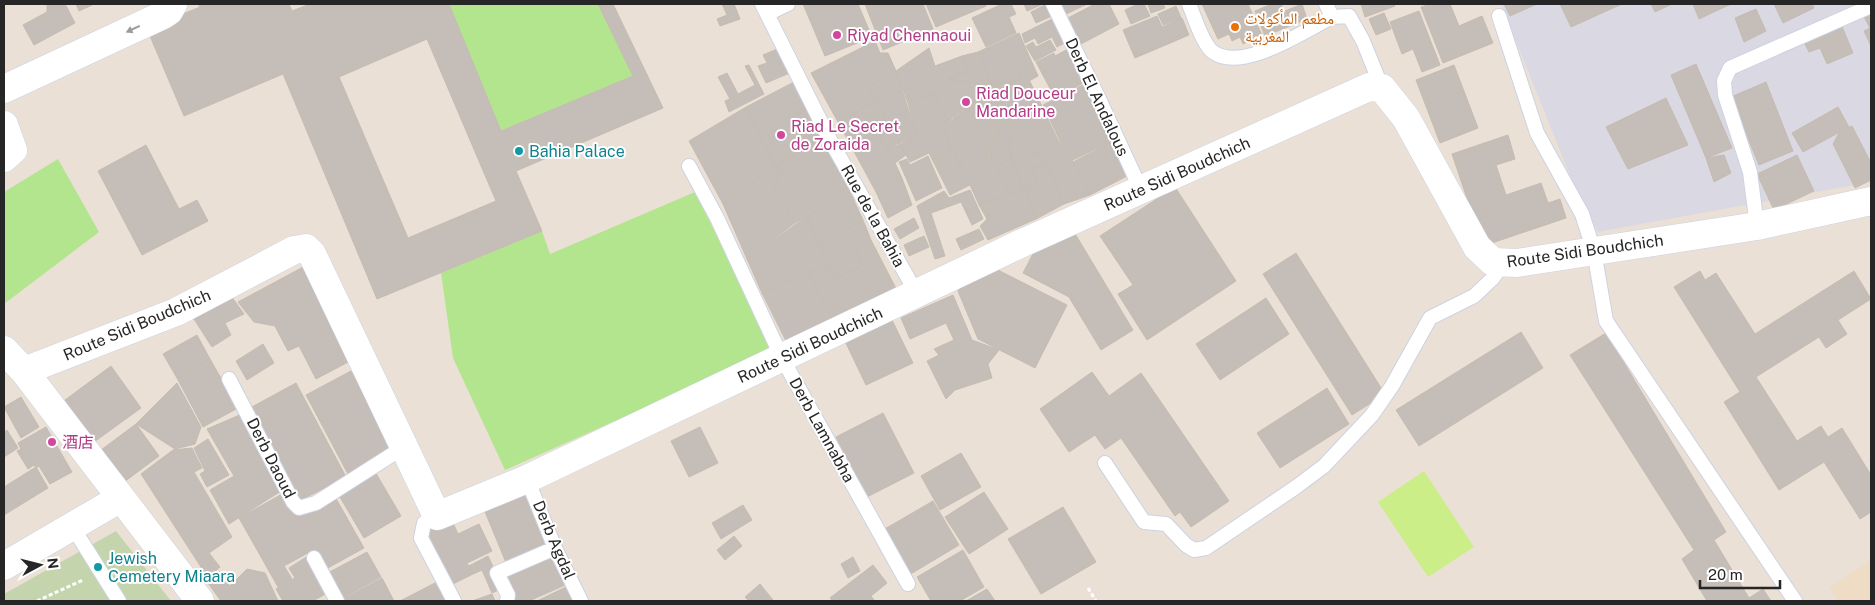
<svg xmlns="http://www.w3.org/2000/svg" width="1875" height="605" viewBox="0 0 1875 605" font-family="'Public Sans','Noto Naskh Arabic','Noto Sans SC',sans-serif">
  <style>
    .industrial { fill: #dad8e2 }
    .education { fill: #eeddc4 }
    .green { fill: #b3e58f }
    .cemetery { fill: #c4d5ad }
    .pitch { fill: #cbee89 }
    .building { fill: #c5bdb7; stroke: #c5bcb1; fill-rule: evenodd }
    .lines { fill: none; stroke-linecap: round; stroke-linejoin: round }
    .lane-casing { stroke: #ccd2e1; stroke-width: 16 }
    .street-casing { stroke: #ccd2e1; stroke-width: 29 }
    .path { stroke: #fff; stroke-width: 3; stroke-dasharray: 4 2.5; stroke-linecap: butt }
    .lane { stroke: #fff; stroke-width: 14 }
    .street { stroke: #fff; stroke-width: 28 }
    .oneway { fill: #9d9d9d }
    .food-dot { fill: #e8710a; stroke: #fff; stroke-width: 2 }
    .hotel-dot { fill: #d1479c; stroke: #fff; stroke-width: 2 }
    .culture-dot { fill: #0f9aa8; stroke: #fff; stroke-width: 2 }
    .labels { text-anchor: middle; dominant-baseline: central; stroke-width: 4; stroke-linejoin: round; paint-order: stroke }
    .food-label { font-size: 16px; fill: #c56008; stroke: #fff; text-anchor: start }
    .hotel-label { font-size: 16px; fill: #b23c85; stroke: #fff; text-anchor: start }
    .street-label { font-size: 16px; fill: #262626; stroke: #fff }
    .culture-label { font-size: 16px; fill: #0d838f; stroke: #fff; text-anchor: start }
  </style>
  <rect width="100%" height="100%" fill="#ebe0d6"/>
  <path class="industrial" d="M1501,4H1871V182L1598,232L1579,198Z"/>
  <path class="education" d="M1871,560V601H1839L1829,588Z"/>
  <path class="green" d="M449,4H598L633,76L501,131Z
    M58,159L99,232L4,304V192Z
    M695,192L774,350L505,470L453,358L441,273L542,231L550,254Z"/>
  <path class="cemetery" d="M116,531L171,601H4V594Z"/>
  <path class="pitch" d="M1424,471L1474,547L1428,577L1378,502Z"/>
  <path class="building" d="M47,4H65L75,23L34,45L23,25L47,12Z
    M76,4H92V5L79,11Z
    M198,4H289L292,11L310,4H449L501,131L633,76L598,4H613L663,108L516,171L542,231L377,299L283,74L184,116L147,29L200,7ZM427,39L496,201L408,238L339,77Z
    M722,4H734L740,19L720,26L717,19L727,15Z
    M803,4H858L872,37L825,56Z
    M865,4H923L933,29L883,50Z
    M926,4H985L986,6L936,27Z
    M1002,4H1011L1016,14L1009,17L1016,33L986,47L972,18Z
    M1024,4H1043L1027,11Z
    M1047,4L1054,15L1036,23L1031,12Z
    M1059,4H1087L1064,15Z
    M1095,4H1109L1119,24L1079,45L1066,19Z
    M1138,4H1144L1150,16L1131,24L1125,10Z
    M1148,4H1163L1165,8L1151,13Z
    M1202,4H1248L1262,35L1243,44L1240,37L1232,41L1229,34L1218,39Z
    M1272,4H1281L1290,26L1265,36L1255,11Z
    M1302,4L1307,19L1291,26L1285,11Z
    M1361,4H1394L1395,6L1365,17Z
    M1431,4H1450L1459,26L1482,16L1493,43L1443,63L1421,7Z
    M1504,4H1537L1510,16Z
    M1560,4H1622L1571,27Z
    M1651,4H1672L1655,12Z
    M1693,4H1731L1699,19Z
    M1774,4H1812L1814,8L1783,23Z
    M1176,6L1181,18L1163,25L1158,14Z
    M1756,9L1766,31L1744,42L1735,18Z
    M1871,9V46L1864,31L1870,28L1862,13Z
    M1419,11L1440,65L1422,72L1413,49L1402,54L1390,22Z
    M1384,13L1391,29L1376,35L1369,19Z
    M1157,16L1162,27L1182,18L1189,35L1135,58L1123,30Z
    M1056,17L1068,41L1057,47L1052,37L1038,44L1035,38L1025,43L1022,34Z
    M1841,24L1853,53L1827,64L1820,48L1809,52L1803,40Z
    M1019,33L1038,76L1029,81L1025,71L1019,74L1022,78L1006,85L1004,81L993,86L978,52Z
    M1050,40L1056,50L1035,61L1026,46L1033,42L1036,47Z
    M875,41L880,53H888L896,71L869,87L876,101L838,122L811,73Z
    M782,47L792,72L766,83L758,66L767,63L763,55Z
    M929,48L935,66L962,56L969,71L949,79L933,93L908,103L896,71Z
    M1070,48L1087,81L1055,98L1036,62L1054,53L1055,56Z
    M978,52L993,86L949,79L969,71L962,56Z
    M1696,64L1732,148L1706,158L1671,75Z
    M749,65L764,94L729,112L725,101L730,99L718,77L727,73L738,94L755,85L745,66Z
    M1454,65L1478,128L1440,143L1416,80Z
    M896,71L917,136L888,150L879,134L891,128L869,87Z
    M1025,71L1058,140L1038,152L1013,163L1011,159L1006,85L1022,78L1019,74Z
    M949,79L993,86L949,122L933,93Z
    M796,81L823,139L775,166L746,107Z
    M1004,81L963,142L972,155L958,163L942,126L993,86Z
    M1004,81L1011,159L997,166L1009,195L979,205L970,185L950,195L932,159L952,149L965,176L987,163Z
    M1005,81L988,163L966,176L959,163L973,155L964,142Z
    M1766,82L1793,151L1759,165L1731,97Z
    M1087,83L1114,140L1073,160L1061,143L1043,105Z
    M933,93L949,122L917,136L908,103Z
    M1666,98L1688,145L1628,169L1606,127Z
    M876,101L891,128L879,134L888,150L899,143L906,155L895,163L902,178L876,192L838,122Z
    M746,107L775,166L723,204L689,141Z
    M1838,107L1849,127L1803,152L1792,133Z
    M942,126L952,149L932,159L929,153L910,162L899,143Z
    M1852,126L1871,163V180L1855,188L1833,144L1839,133Z
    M1508,135L1515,159L1496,165L1506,195L1541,183L1548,203L1560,199L1566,218L1483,246L1452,154Z
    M823,139L850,192L795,223L770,182L778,179L776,174L782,171L775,166Z
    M1058,140L1071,158L1049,169L1043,164L1038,152Z
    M1115,140L1129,175L1090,195L1073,162Z
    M146,145L179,209L197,200L208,221L142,255L98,171Z
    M1038,152L1043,164L1032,169L1037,184L1025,189L1013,163Z
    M1724,155L1731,173L1714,182L1706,158Z
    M1797,155L1814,191L1774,210L1757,174Z
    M928,156L942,188L916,201L899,162L907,159L910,165Z
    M1071,158L1090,195L1064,204L1049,169Z
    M1011,159L1025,189L1009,195L997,166Z
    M1043,164L1049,169L1064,204L1036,219L1025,189L1037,184L1032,169Z
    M775,166L782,171L776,174L778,179L770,182L795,223L747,259L723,204Z
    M902,178L912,205L888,218L876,192Z
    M1175,187L1236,281L1147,340L1118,294L1133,285L1100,236Z
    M1025,189L1036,219L988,240L980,226L987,219L979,205Z
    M970,190L983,219L972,225L961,202L931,213L945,256L935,259L917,206L944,191L949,198Z
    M850,192L863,220L820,245L806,217Z
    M806,217L829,264L762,293L747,259Z
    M914,218L919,228L900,239L894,229Z
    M863,220L871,240L856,247L863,265L835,279L820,245Z
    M1071,227L1133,330L1101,350L1069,297L1023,273L1036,248Z
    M979,229L984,239L961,250L956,239Z
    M924,236L929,247L909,256L904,245Z
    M871,240L901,298L836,326L809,273L829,264L835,279L863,265L856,247Z
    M1296,253L1385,394L1352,415L1263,274Z
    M305,266L352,360L316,379L299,346L288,351L275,326L254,322L238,302Z
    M992,267L1067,305L1035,368L978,339L958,291L969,277Z
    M1700,271L1705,280L1716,273L1755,334L1854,271L1871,299L1838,320L1847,334L1826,348L1819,337L1756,377L1797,441L1821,426L1828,437L1842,428L1871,475V512L1860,519L1824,462L1779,490L1724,402L1740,392L1674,287Z
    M809,273L836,326L789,347L762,293Z
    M953,295L972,340L999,350L988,364L992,378L955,390L946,399L927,361L939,355L934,349L954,340L946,323L910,339L901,318Z
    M231,296L244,314L225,323L231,335L212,347L194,319Z
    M1266,298L1289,334L1220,380L1196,344Z
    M889,314L913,363L866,385L843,337Z
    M1521,332L1543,368L1419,446L1396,410Z
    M1606,333L1726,532L1714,540L1749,598L1763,589L1771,601H1707L1682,559L1694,550L1570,355Z
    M197,335L210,359L177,378L163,354Z
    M263,344L274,363L247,380L236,361Z
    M210,359L238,408L203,427L177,378Z
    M111,366L141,408L94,442L65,400Z
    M351,371L392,450L348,474L306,395Z
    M1092,372L1109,396L1141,373L1229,501L1191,527L1180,512L1175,516L1121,438L1105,449L1095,435L1069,452L1040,409Z
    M177,383L201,427L195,444L175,449L136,424Z
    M296,383L346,477L299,501L250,408Z
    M1327,388L1349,424L1280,468L1257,433Z
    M21,397L39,427L21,438L4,407Z
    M883,413L914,473L867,497L836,437Z
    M242,414L281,491L229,524L210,490L234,476L207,429Z
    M136,424L159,456L124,482L101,450Z
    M46,427L72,472L50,484L39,466L36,468L34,465L28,469L17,451L21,449L18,443Z
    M700,427L718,463L689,477L671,441Z
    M7,430L18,448L4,457V433Z
    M208,439L229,475L207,487L200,474L205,471L194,448Z
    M192,448L202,468L194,472L232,537L209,553L220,567L208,578L141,474L173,450Z
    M961,453L981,487L940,510L921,476Z
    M36,467L48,488L4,515V487Z
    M374,470L401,516L364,538L337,492Z
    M521,485L546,548L507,565L481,502Z
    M984,492L1008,529L969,554L945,517Z
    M284,493L298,516L334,495L364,548L326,569L315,549L284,566L292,579L278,587L239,518Z
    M933,501L959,545L909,575L883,530Z
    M743,505L752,520L721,539L712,523Z
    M1063,507L1096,562L1041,594L1008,539Z
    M449,514L458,534L479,524L492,551L467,563L473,574L447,587L424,540L425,526Z
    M734,536L742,546L725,560L717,550Z
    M963,550L984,587L960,601H931L917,577Z
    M367,552L381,577L339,600L326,574Z
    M551,553L565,585L529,601H515L503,574Z
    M308,556L329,592L313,601H283L276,589L295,578L289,568Z
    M488,556L503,588L492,593L482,570L473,574L469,566Z
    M853,557L860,571L848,578L841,564Z
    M873,565L887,583L871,596L874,600L833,601L830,598Z
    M247,569L265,573L278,601H221L208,583L220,571L230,586Z
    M382,578L394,601H341V600Z
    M439,581L449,601H400Z
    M760,584L773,600L771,601H749L745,597Z
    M566,587L573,601H537Z
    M987,589L995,601H966Z
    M492,594L495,601H472Z"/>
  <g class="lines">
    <defs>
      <path id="lane" d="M762,4L829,138L917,294
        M1053,4L1100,101L1141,190
        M1189,4C1194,16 1203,45 1213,52C1242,73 1304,31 1332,17
        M1326,4L1332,17L1349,16L1363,41L1382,88
        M767,14L788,4
        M1499,16L1537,133L1582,214L1594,251L1606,321L1795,601
        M689,166L717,218L782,358L908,584
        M1757,226L1750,172L1725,95L1724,81L1730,68L1871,6
        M229,379L293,502L299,508L316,503L404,447
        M1105,463L1144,522L1166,524L1186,545L1194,550L1206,548L1296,487L1324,466L1372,415L1392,386L1430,318L1474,296L1492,279L1503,264
        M527,479L555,548L581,601
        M437,516L424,523L421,538L454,601
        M72,526L119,601
        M314,558L337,601
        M507,601L508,595L497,573L555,548"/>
      <path id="street" d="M4,89L163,15L169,11L173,4
        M4,125L13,150L4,158
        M4,350L24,371L200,601
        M24,371L176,312L294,250L306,248L312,254L437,516L527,479L1020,244L1369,87L1382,88L1406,118L1477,247L1493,262L1517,263L1757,226L1871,201
        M4,566L121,498"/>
    </defs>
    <use href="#lane" class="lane-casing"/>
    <use href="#street" class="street-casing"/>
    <path class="path" d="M1088,588L1096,601
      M37,601L83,580"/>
    <use href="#lane" class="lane"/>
    <use href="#street" class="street"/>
  </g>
  <defs><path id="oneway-solid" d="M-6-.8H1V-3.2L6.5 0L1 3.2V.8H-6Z" transform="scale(1.25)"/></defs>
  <use class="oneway" href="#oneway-solid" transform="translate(133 29) rotate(155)"/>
  <circle class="food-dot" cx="1235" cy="27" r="5"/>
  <g class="hotel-dot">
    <circle cx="837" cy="35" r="5"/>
    <circle cx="966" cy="102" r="5"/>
    <circle cx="781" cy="135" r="5"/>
    <circle cx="52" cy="442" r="5"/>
  </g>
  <g class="culture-dot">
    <circle cx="519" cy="151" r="5"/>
    <circle cx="98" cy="567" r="5"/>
  </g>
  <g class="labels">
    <g class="food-label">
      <text x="1245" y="18">مطعم المأكولات<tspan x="1245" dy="18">المغربية</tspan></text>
    </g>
    <g class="hotel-label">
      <text x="847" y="35">Riyad Chennaoui</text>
      <text x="976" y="93">Riad Douceur<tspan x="976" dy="18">Mandarine</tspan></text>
      <text x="791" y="126">Riad Le Secret<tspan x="791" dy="18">de Zoraida</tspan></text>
      <text x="62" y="442">酒店</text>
    </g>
    <g class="street-label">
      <text transform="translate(1097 97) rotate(65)">Derb El Andalous</text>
      <text transform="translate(1177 174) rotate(-24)">Route Sidi Boudchich</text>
      <text transform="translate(873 216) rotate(61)">Rue de la Bahia</text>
      <text transform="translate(1585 251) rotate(-8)">Route Sidi Boudchich</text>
      <text transform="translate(137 325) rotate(-23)">Route Sidi Boudchich</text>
      <text transform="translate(810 345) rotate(-25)">Route Sidi Boudchich</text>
      <text transform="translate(822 430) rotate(61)">Derb Lamnabha</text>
      <text transform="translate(271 458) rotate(63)">Derb Daoud</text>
      <text transform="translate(554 540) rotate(67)">Derb Agdal</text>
    </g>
    <g class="culture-label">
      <text x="529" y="151">Bahia Palace</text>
      <text x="108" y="558">Jewish<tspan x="108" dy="18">Cemetery Miaara</tspan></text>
    </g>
  </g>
  <rect width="1875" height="605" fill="none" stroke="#262626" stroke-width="10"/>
  <g transform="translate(40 565) rotate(83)" stroke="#ffffff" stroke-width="4" paint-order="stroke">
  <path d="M0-4L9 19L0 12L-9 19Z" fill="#262626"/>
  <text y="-8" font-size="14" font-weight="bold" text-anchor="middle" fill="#262626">N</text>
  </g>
  <path d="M1700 580v8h80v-8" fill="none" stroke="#262626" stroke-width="2.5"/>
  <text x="1708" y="580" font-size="15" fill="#262626" stroke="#ffffff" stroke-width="4" paint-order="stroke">20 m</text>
</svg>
